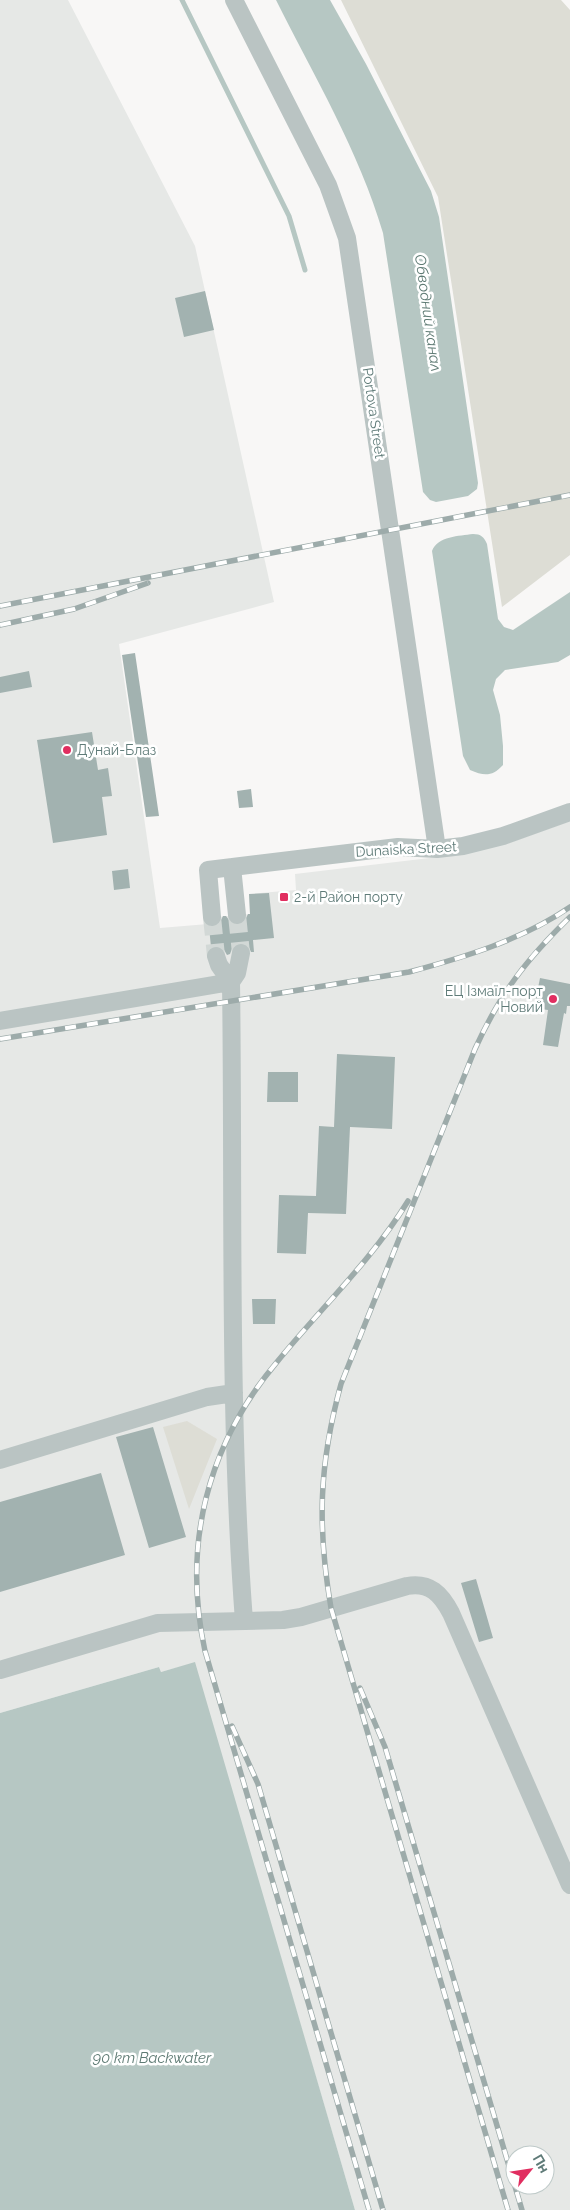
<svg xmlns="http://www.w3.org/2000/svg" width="570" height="2210" viewBox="0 0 570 2210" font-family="Raleway,sans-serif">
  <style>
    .built { fill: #e6e8e6; fill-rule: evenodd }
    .green { fill: #ddddd5 }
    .water { fill: #b6c7c3 }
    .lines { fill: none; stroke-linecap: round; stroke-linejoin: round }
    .stream { stroke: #b6c7c3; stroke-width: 5 }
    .building { fill: #a2b2b0 }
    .minor-tunnel { stroke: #d2d8d6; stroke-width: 18; stroke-dasharray: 18 9; stroke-linecap: butt }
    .minor { stroke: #bac4c3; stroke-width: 18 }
    .rail-casing { stroke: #9dabaa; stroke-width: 5.5 }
    .rail { stroke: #fff; stroke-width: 4; stroke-dasharray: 11; stroke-linecap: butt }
    .poi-dot { fill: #e12e60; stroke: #fff; stroke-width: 2 }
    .labels { text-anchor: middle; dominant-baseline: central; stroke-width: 5; stroke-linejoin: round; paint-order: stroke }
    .street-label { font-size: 14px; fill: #5f7b78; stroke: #fff }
    .poi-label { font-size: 14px; fill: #5f7b78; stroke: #fff; text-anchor: start }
    .water-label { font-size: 15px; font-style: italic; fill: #5f7b74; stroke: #fff }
  </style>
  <rect width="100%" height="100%" fill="#f8f7f6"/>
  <path class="built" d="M0,0H68L195,246L274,602L119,644L160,928L208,924V918L250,914L249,894L296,890L295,874L438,857L506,844L570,821V2210H355L194,1663L161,1672L159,1667L0,1713ZM515,2155H545V2185H515Z"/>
  <path class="green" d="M341,0H561L570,10V555L502,607L438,197Z
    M187,1421L217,1439L189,1509L163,1427Z"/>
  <path class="water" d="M276,0H330L366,64L431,191L439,217L478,483L477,489L468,496L436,502L430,500L423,492L383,233C359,151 314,76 276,0Z
    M473,534C481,534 484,537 487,544L498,619L504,627L513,630L570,592V655L558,662L505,670L496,679L493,690L500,715L503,746V765C492,777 484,776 470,770L463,756L432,551C438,536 459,536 473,534Z
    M195,1662L355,2210H0V1713L159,1667L161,1672Z"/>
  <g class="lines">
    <path class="stream" d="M182,0L289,216L305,270"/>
  </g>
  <path class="building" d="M205,291L214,330L184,337L175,298Z
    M135,653L159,816L146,817L122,655Z
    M29,671L32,687L0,693V677Z
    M92,732L98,770L108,768L112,796L102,797L107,835L53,843L37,740Z
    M251,789L253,807L239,808L237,791Z
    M128,869L130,888L114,890L112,871Z
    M269,893L274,938L253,940L254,952H251L248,945L243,943L233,946L230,954L227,955L223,948L219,946L211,947L209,927L218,926L223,916H226L232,924H243L248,914H250L249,894Z
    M540,978L570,984V1006H567L566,1014L564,1013L558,1047L543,1045L548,1010L534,1008Z
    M337,1054L395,1057L392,1129L350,1127L346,1214L308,1213L306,1254L277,1253L279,1195L316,1196L319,1126L334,1127Z
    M268,1072H298V1102H267Z
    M252,1299H276L275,1324H253Z
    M153,1427L186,1537L149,1548L116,1437Z
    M101,1473L125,1555L0,1592V1502Z
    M476,1579L493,1638L479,1642L461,1583Z"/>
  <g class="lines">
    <path class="minor-tunnel" d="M237,915L241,953
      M212,917L216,956"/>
    <path class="minor" d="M234,0L328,185L347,238L437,849
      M232,867L237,915
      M212,917L208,870L398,847L437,849L463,846L503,836L570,812
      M241,953L237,973L231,982C234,1195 228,1409 244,1621
      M216,956L219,965L231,982
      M0,1021L231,982
      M0,1460L207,1397L234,1393
      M0,1670L158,1623L283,1620L301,1617L407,1586C430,1582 441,1594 451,1613L570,1885"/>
    <defs>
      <path id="rail" d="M0,606L570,495
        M0,625L74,609L148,583
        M0,1039L409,972C465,957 522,940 570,907
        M360,1688L385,1747L522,2210
        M232,1726L258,1784L383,2210
        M369,2210L205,1651C182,1545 207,1445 277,1362C321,1308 372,1260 408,1201
        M508,2210L331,1608C317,1526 319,1464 341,1384L475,1049C501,992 526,960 570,917"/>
    </defs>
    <use href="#rail" class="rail-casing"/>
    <use href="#rail" class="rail"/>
  </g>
  <g class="poi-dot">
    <circle cx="67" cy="750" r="5"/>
    <rect x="279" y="892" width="10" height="10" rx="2.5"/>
    <circle cx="553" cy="999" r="5"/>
  </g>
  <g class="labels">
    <g class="street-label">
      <text transform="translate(374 413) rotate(82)">Portova Street</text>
      <text transform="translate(406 849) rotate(-3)">Dunaiska Street</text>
    </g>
    <g class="poi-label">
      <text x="77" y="750">Дунай-Блаз</text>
      <text x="294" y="897">2-й Район порту</text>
      <text x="543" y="991" text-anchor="end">ЕЦ Ізмаїл-порт<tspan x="543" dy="16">Новий</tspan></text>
    </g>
    <g class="water-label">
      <text transform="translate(428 313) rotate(82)">Обводний канал</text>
      <text x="152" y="2058">90 km Backwater</text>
    </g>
  </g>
  <g transform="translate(530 2170) rotate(60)"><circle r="24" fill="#ffffff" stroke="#bfcac9"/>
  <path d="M0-4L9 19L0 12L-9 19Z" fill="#e12e60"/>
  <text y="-8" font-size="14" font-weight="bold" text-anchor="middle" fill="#5f7b78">Пн</text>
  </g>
</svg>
